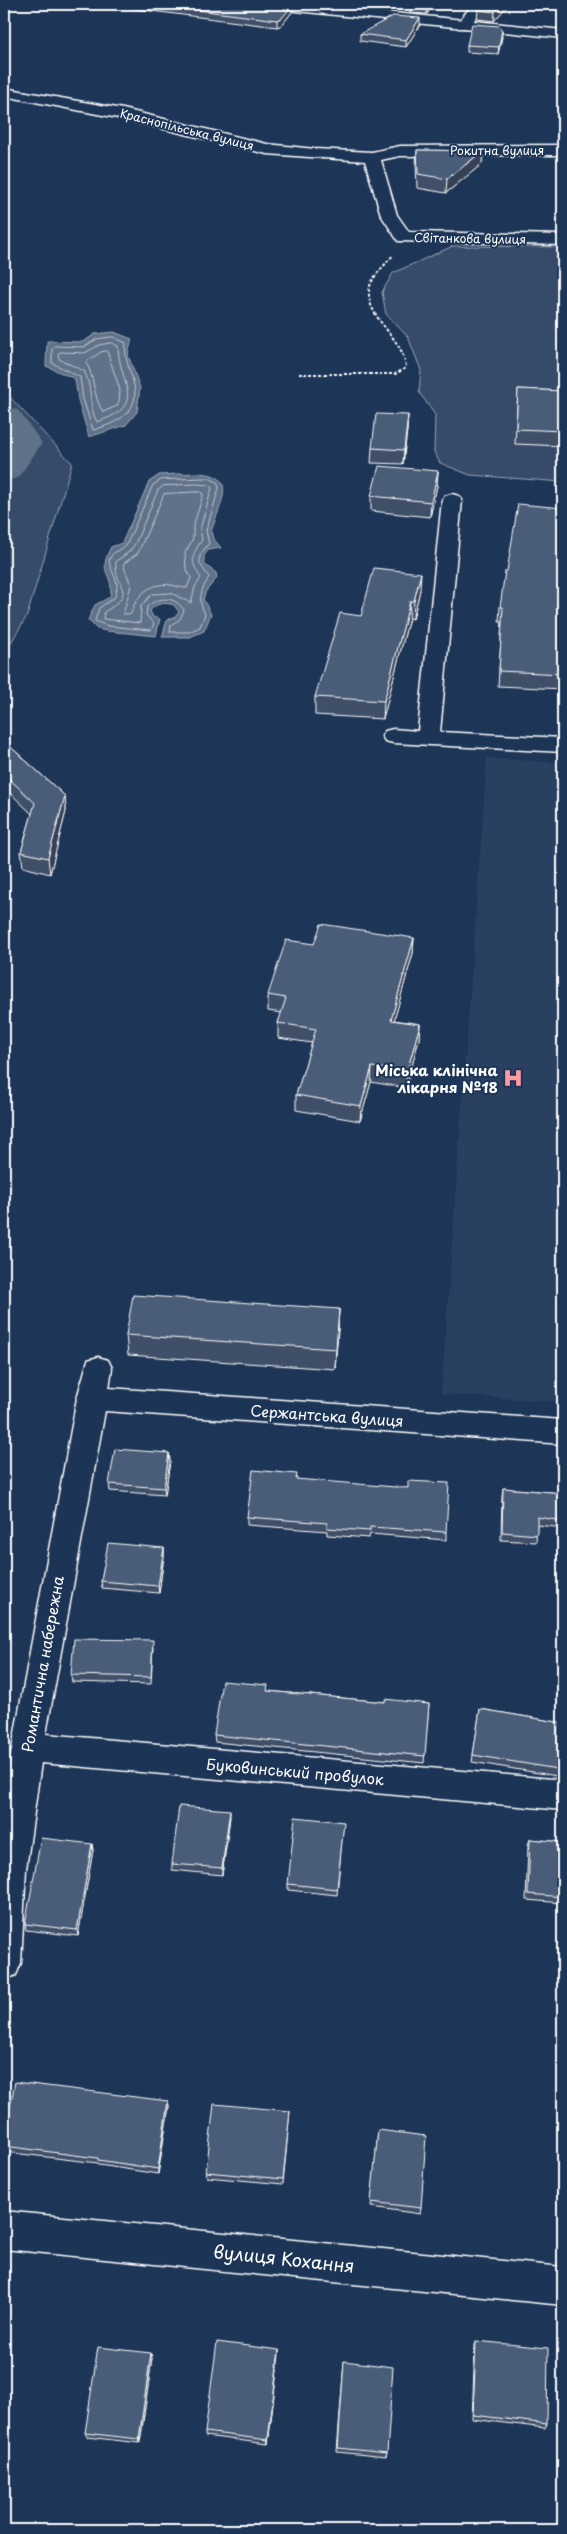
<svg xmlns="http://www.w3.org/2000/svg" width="567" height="2534" viewBox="0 0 567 2534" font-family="'Playpen Sans',sans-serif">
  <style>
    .built { fill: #2a4161 }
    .green { fill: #364b69; stroke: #9aa5b4 }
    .water { fill: #617289; stroke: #a0aab8 }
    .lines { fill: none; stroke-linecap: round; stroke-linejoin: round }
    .shore { stroke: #c0c7d0; stroke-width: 1 }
    .river { fill: #617289; fill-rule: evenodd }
    .minor-casing { stroke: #fff; stroke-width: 3 }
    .tertiary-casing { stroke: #fff; stroke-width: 3 }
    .path { stroke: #fff; stroke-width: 2; stroke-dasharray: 3 2; stroke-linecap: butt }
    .minor { fill: #1d3557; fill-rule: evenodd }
    .tertiary { fill: #1d3557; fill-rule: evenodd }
    .wall { fill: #405068; stroke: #fff }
    .shaded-wall { fill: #344155; stroke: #fff }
    .building { fill: #4a5d79; stroke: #fff }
    .labels { text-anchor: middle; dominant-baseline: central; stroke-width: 4; stroke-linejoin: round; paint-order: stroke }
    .far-street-label { font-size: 12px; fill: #fff; stroke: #1d3557 }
    .poi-label { font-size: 15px; font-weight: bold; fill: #fff; stroke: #1d3557; text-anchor: end }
    .street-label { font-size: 15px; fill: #fff; stroke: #1d3557 }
    .near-street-label { font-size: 18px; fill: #fff; stroke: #1d3557 }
  </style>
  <rect width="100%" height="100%" fill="#1d3557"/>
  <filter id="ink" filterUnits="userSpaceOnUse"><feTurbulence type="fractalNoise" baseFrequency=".02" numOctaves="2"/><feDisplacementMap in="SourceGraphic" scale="10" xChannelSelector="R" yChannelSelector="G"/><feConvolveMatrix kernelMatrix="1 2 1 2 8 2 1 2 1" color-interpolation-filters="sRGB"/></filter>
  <g filter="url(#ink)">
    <path class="built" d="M487,758L563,763V1402L441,1394Z"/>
    <path class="green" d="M453,246L563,247V482L470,475L440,463L434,452L435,415L419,392L421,370L408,337L386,314L382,292L393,273Z
      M4,391L72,463L27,616L4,654Z"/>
    <path class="water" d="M114,332L132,339L128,355L140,388L137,412L126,425L89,437L78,400L75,379L46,366L47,341L83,342L95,334Z
      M195,473C241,473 220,503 211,532L213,538L221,548L208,550L204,556V564L216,573L217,578L206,591L203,599L211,614L204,631L190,637H162L167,620L175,617L179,612L174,605C165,602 155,603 150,611L153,617L160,619L156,636L107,631L97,629L88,620L95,605L110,597C115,572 96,575 111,547L122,543L149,482L159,475Z"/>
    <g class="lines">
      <path class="shore" d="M113,337L126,343C124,358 129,367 133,381C142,411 118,423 93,430L83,399L80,377L52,363V348L54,346L84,347L97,339Z
        M112,343L118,346C119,385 149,405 97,422C88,406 93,387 84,371L59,359L58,354L60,352L85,353L99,345Z
        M107,351L120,390L119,401L117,406L103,412C93,397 95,378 86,362L101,352Z
        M209,478L217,482L219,488L206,531L209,543L200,555V564L209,577C201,591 197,599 205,614L200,627L189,632H170L171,625L180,619L184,610C175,596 159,596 147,607L146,615L154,624L151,630L108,626L95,621L99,608L115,597C116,594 117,588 117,585C114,566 97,559 126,546L153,485L161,480Z
        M196,484L209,485L212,488L200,529L202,540C191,556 190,561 201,578L195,587L191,603L171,593L152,594L141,606L140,623L103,619L104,612C140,591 113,588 116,561L129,552L135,544L158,490L163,486Z
        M201,492L203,495L193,527V538L185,553L186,568L191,578L187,588C181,588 177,586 171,585C150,582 136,595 131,614H123L131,585L123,564L138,553L164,494Z"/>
      <path class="river" d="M4,406L18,410L42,443L18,478L4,481Z"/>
      <defs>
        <path id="minor" d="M473,4H487L468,28H458L456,25Z
          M4,88L123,109L267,144L315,149L372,152L400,146L563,145V155L400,156L381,160L397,215L409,232L563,235V245L398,241L381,215L365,161L267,154L123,119L4,96Z
          M452,494L459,496L462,500L440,732L563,738V752L393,743L385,741L382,736L385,731L393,729L418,731L442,500L445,496Z
          M98,1357L108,1360L112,1368L109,1388L563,1420V1444L105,1411L46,1734L563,1780V1810L41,1763L26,1869L21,1963L16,1975L4,1980V1792L77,1398L88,1360Z
          M4,2211L563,2267V2305L4,2249Z"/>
        <path id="tertiary" d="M259,4H305L563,30V38L266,8Z"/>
      </defs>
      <use href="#minor" class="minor-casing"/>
      <use href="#tertiary" class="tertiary-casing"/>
      <path class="path" d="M299,374H395L406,368C404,336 362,317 370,286C373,276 387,263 393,255"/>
      <use href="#minor" class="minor"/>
      <use href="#tertiary" class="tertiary"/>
    </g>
    <path class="wall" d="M113,4H273L292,12L282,25L277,27L128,8V6Z
      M410,4H434L427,14L410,13Z
      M446,4H471L469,7Z
      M509,4L494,21L477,19L478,10Z
      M420,25L406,47L360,41V34Z
      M502,37L498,54L467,52V45Z
      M417,150L483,151L482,164L446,193L417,188L416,164Z
      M518,389L563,391V446L515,444Z
      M408,415L407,430L403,464L371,463L372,448Z
      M438,471L437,486L430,517L371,511V496Z
      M563,567L562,576V636H563V689L498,686L502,622H499L500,607Z
      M420,590L413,619L409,618L383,719L315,715V697L361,616Z
      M4,741L65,796L66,811L50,874L23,867L21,852L32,814L4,787Z
      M563,789V842L562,841V798Z
      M414,938L413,953L394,1020L420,1024L419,1039L406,1088L371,1082L360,1121L296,1110V1095L312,1043L278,1038V1023L282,1013L268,1011V995L314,944Z
      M339,1309L338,1329L335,1369L128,1355L126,1335Z
      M169,1453L170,1461L165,1495L110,1491L109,1484Z
      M296,1479L446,1532V1540L370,1534L369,1538L327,1535V1531L247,1525V1517Z
      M503,1488L563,1493V1528L537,1525L536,1542L501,1540L502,1496Z
      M164,1548V1556L159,1593L102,1588L101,1581Z
      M153,1647L151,1684L72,1682L71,1675Z
      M268,1691L385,1702L429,1704L424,1763L215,1742L214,1735Z
      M480,1709L563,1723V1777L472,1762Z
      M230,1817L222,1875L172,1870V1864Z
      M343,1828L337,1895L288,1890V1884Z
      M530,1839L563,1842V1903L526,1900L528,1845Z
      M92,1844L93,1850L78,1936L26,1930L25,1924Z
      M168,2101L169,2106L158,2174L99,2165L98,2163L4,2152V2136Z
      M290,2111L283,2184L207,2177L206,2172Z
      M378,2130L421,2208L420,2214L371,2207Z
      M476,2341L547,2424L545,2428L472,2419L475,2345Z
      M279,2350L268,2444L205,2436V2432Z
      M152,2358L140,2443L87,2437L85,2433Z
      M344,2361L387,2453L386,2457L337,2452Z"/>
    <path class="shaded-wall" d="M429,4H434L427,14V5Z
      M502,4H509L494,21L495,12Z
      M292,6V12L282,25L277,27V20Z
      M420,18V25L406,47V40Z
      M502,30V37L498,54L499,47Z
      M483,151L482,164L446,193L447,179Z
      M408,415L407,430L403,464L404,450Z
      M438,471L437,486L430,517L431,502Z
      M421,573L420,590L413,619L414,601Z
      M410,601L409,618L383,719L384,701Z
      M65,796L66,811L50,874L48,858Z
      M414,938L413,953L390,1035L391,1020Z
      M420,1024L419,1039L406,1088L407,1072Z
      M372,1067L371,1082L360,1121L361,1106Z
      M339,1309L338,1329L335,1369L336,1349Z
      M169,1453L170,1461L165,1495L164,1488Z
      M164,1548V1556L159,1593L158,1586Z
      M230,1810V1817L222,1875V1868Z
      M92,1844L93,1850L78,1936L77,1930Z
      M168,2101L169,2106L158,2174V2169Z
      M279,2350V2355L268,2444V2440Z
      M151,2353L152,2358L140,2443L139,2439Z
      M4,2384L5,2387L4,2396Z"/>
    <path class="building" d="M150,4H273L292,6L282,18L277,20Z
      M412,4H429L427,5Z
      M483,4H502L495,12L478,10Z
      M393,16L420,18L406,40L360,34Z
      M472,24L499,26L502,30L499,47L467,45Z
      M417,150L483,151L447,179L418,174Z
      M518,389L563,391V431L516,429Z
      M376,414L408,415L404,450L372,448Z
      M379,466L438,471L431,502L371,496Z
      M518,504L563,508V562L561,576H563V624L562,636H563V674L499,671L503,607H500L505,571H507Z
      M374,568L421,573L414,601H410L384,701L315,697L340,613L361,616Z
      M4,741L65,796L48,858L21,852L35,803L4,774Z
      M321,924L414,938L391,1020L420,1024L407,1072L372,1067L361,1106L296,1095L316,1029L278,1023L286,998L268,995L286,940L314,944Z
      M133,1295L339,1309L336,1349L126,1335Z
      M115,1449L169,1453L164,1488L109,1484Z
      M253,1470L297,1474L296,1479L408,1488V1481L449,1483L446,1532L370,1527V1531L327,1528V1523L247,1517Z
      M503,1488L563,1493V1521L537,1517V1535L502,1532Z
      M108,1543L164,1548L158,1586L101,1581Z
      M74,1639L153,1640L151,1677L71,1675Z
      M222,1681L268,1685L267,1691L385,1702V1699L429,1704L425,1756L214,1735Z
      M480,1709L563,1723V1770L473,1755Z
      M179,1806L230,1810L222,1868L172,1864Z
      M295,1817L344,1822L337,1889L288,1884Z
      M41,1838L92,1844L77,1930L25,1924Z
      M530,1839L563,1842V1897L528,1894Z
      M15,2082L168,2101L158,2169L98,2160V2158L4,2146V2136Z
      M214,2104L290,2111L283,2179L206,2172Z
      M378,2130L426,2136L421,2208L371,2202Z
      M476,2341L548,2348L547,2424L473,2415Z
      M217,2342L279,2350L268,2440L205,2432Z
      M98,2347L151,2353L139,2439L85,2433Z
      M344,2361L393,2367L387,2453L338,2448Z"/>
  </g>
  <defs>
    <symbol id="hospital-bare" viewBox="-9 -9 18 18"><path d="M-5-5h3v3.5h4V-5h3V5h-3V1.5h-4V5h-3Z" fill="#ff9aa2" stroke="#1d3557" stroke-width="2.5" paint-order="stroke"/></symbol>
  </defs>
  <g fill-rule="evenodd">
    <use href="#hospital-bare" x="499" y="1064" width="28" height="28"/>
  </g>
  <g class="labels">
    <g class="far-street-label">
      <text transform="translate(187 129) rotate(14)">Краснопільська вулиця</text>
      <text x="497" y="150">Рокитна вулиця</text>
      <text transform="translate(470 238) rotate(1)">Світанкова вулиця</text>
    </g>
    <g class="poi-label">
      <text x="498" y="1069">Міська клінічна<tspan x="498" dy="17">лікарня №18</tspan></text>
    </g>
    <g class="street-label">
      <text transform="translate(327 1415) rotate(4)">Сержантська вулиця</text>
      <text transform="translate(42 1664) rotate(-80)">Романтична набережна</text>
      <text transform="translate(295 1771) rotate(5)">Буковинський провулок</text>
    </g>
    <g class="near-street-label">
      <text transform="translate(284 2258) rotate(6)">вулиця Кохання</text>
    </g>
  </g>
  <rect width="567" height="2534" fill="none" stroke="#1d3557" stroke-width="20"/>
  <rect x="10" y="10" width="547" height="2514" fill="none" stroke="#fff" stroke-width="2" filter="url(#ink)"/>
</svg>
